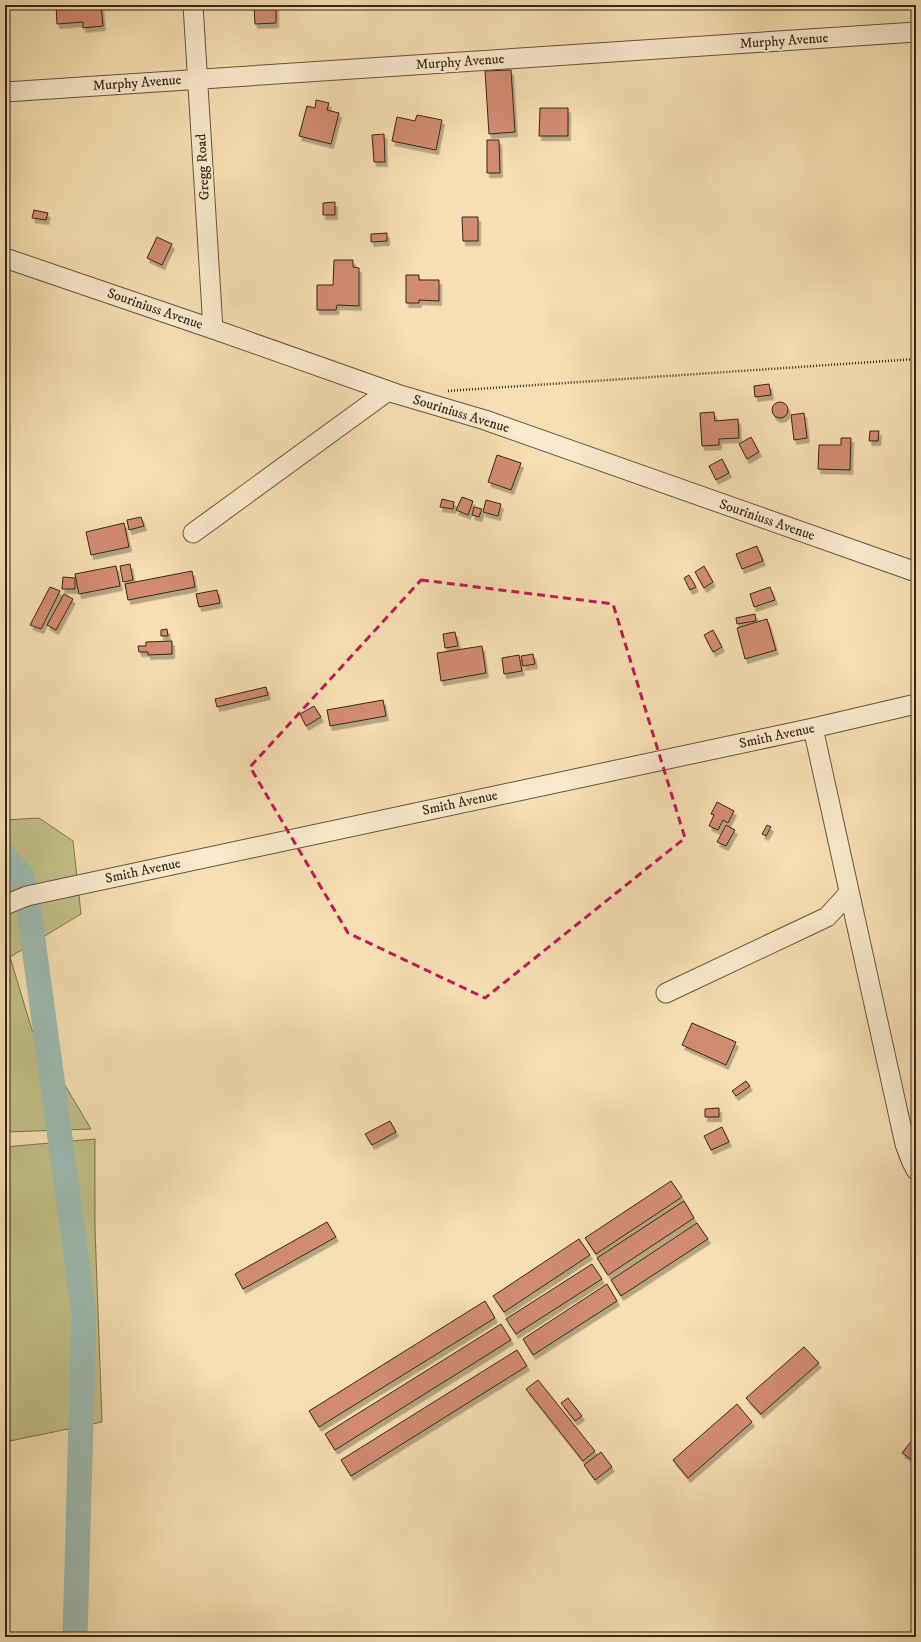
<svg xmlns="http://www.w3.org/2000/svg" width="921" height="1642" viewBox="0 0 921 1642" font-family="'IM FELL DW Pica',serif">
  <style>
    .green { fill: #c2c088; stroke: #7c744f }
    .lines { fill: none; stroke-linecap: round; stroke-linejoin: round }
    .river { stroke: #9ebcb3; stroke-width: 25 }
    .building { fill: #d28b73; stroke: #362716; filter: url(#shadow) }
    .minor-casing { stroke: #66553d; stroke-width: 21 }
    .path { stroke: #362716; stroke-width: 2.5; stroke-dasharray: 1 2; stroke-linecap: butt }
    .minor { stroke: #f9eacd; stroke-width: 19 }
    .marked { fill: none; stroke: #c2185b; stroke-width: 3; stroke-dasharray: 8 5; stroke-linejoin: round }
    .labels { text-anchor: middle; dominant-baseline: central; stroke-width: 4; stroke-linejoin: round; paint-order: stroke }
    .street-label { font-size: 14px; fill: #362716; stroke: #f9eacd }
  </style>
  <defs>
    <filter id="shadow"><feDropShadow dx="2.5" dy="4.5" stdDeviation="0" flood-color="#0004"/></filter>
  </defs>
  <rect width="100%" height="100%" fill="#f6dfb2"/>
  <filter id="stains"><feTurbulence type="fractalNoise" baseFrequency=".005" numOctaves="4"/><feColorMatrix values="0 0 0 0 .2 0 0 0 0 .09 0 0 0 0 .02 0 0 0 .5 -.17"/></filter>
  <radialGradient id="worn" r=".72"><stop offset=".6" stop-color="#630" stop-opacity="0"/><stop offset="1" stop-color="#630" stop-opacity=".3"/></radialGradient>
  <path class="green" d="M39,818L73,841L81,914L10,957L32,1030L91,1129L5,1132V820Z
    M95,1139V1228L102,1422L5,1442V1147Z"/>
  <g class="lines">
    <path class="river" d="M5,857L22,876L27,896L84,1314L75,1637"/>
  </g>
  <path class="building" d="M56,5H101L103,26L83,28V22L57,24Z
    M254,5H276V23L255,24Z
    M511,70L515,132L489,134L485,71Z
    M316,100L329,103L327,110L339,113L331,144L299,136L307,106L315,108Z
    M540,108H568V136H539Z
    M417,115L442,120L436,150L392,141L397,117L415,121Z
    M384,134L385,162H374L372,135Z
    M487,140H499L500,173H487Z
    M335,202V215H323V203Z
    M34,210L48,213L46,220L32,218Z
    M462,217H478V241H463Z
    M387,233V241L371,242V234Z
    M157,237L172,244L162,265L147,258Z
    M334,260H353V267L359,268V306L337,305L336,310H317V285H333Z
    M406,275H419V280H439V301L419,300V303H406Z
    M769,384L771,395L755,397L754,386Z
    M772 410a8 8 0 1 1 16 0a8 8 0 1 1-16 0Z
    M714,412L715,421L738,419L739,438L719,439V445L702,446L700,413Z
    M804,413L807,438L794,440L791,415Z
    M870,431H879L878,441H869Z
    M751,437L759,452L747,459L739,444Z
    M841,438H851L850,470L818,469L819,445H841Z
    M497,455L521,463L511,490L488,482Z
    M722,459L729,473L716,480L709,466Z
    M462,497L473,501L468,515L456,510Z
    M442,499L454,502L453,509L440,507Z
    M486,500L501,504L498,516L483,512Z
    M474,507L482,509L479,517L472,515Z
    M141,517L144,526L129,530L127,520Z
    M124,523L129,547L91,555L86,532Z
    M757,546L763,561L742,569L736,554Z
    M130,564L133,580L123,582L120,566Z
    M116,566L120,586L79,594L75,574Z
    M704,566L713,582L704,588L695,572Z
    M192,571L195,587L128,600L125,584Z
    M689,575L696,587L690,590L684,578Z
    M63,577L75,578V589H62Z
    M50,587L60,591L41,629L30,625Z
    M770,587L775,600L754,607L750,594Z
    M217,590L220,603L199,607L196,594Z
    M64,594L73,599L56,630L47,625Z
    M755,614L756,621L737,624L736,618Z
    M767,619L776,650L745,659L737,628Z
    M167,629L168,636H161V630Z
    M713,630L722,647L713,652L704,635Z
    M455,632L458,646L445,648L443,634Z
    M172,641V654L148,655V652H139L138,646H146V642Z
    M482,646L486,673L441,681L437,653Z
    M533,654L535,664L523,666L521,656Z
    M519,655L522,671L504,674L502,658Z
    M266,687L268,695L217,707L215,699Z
    M383,700L386,716L330,726L327,710Z
    M314,706L321,717L306,726L300,714Z
    M916,762V790H913Z
    M717,802L734,811L728,823L723,820L718,830L709,826L714,815L711,814Z
    M726,825L735,830L726,846L717,842Z
    M767,825L771,827L766,836L762,834Z
    M692,1023L736,1042L726,1065L682,1045Z
    M746,1081L750,1086L736,1096L732,1091Z
    M719,1108V1117H705V1109Z
    M390,1121L396,1132L372,1145L365,1134Z
    M722,1127L729,1142L711,1150L704,1136Z
    M671,1181L682,1197L596,1254L585,1238Z
    M684,1201L694,1218L608,1275L597,1258Z
    M327,1222L336,1237L243,1289L235,1274Z
    M697,1223L708,1239L621,1296L611,1280Z
    M579,1239L590,1255L504,1312L493,1296Z
    M592,1264L602,1279L516,1334L506,1319Z
    M607,1284L617,1301L533,1355L523,1339Z
    M485,1301L495,1318L319,1427L309,1411Z
    M501,1324L511,1340L335,1450L325,1434Z
    M804,1347L819,1363L761,1414L746,1398Z
    M517,1350L527,1366L351,1476L341,1460Z
    M538,1380L595,1451L583,1461L526,1389Z
    M568,1398L582,1416L575,1421L561,1403Z
    M737,1404L752,1422L688,1478L673,1460Z
    M916,1435V1463L902,1453Z
    M601,1452L612,1467L595,1480L584,1465Z"/>
  <g class="lines">
    <defs>
      <path id="minor" d="M193,5L213,329
        M5,92L916,32
        M5,258L213,329L397,394L485,420L916,572
        M193,533L388,391
        M813,728L905,1144L911,1160L916,1170
        M5,905L27,896L813,728L916,704
        M666,993L827,917L849,893"/>
    </defs>
    <use href="#minor" class="minor-casing"/>
    <path class="path" d="M448,391L916,359"/>
    <use href="#minor" class="minor"/>
  </g>
  <path class="marked" d="M421,580L613,604L685,838L485,998L348,933L250,767Z"/>
  <g class="labels">
    <g class="street-label">
      <text transform="translate(784 41) rotate(-4)">Murphy Avenue</text>
      <text transform="translate(460 62) rotate(-4)">Murphy Avenue</text>
      <text transform="translate(137 83) rotate(-4)">Murphy Avenue</text>
      <text transform="translate(203 167) rotate(-93)">Gregg Road</text>
      <text transform="translate(155 309) rotate(19)">Souriniuss Avenue</text>
      <text transform="translate(461 414) rotate(17)">Souriniuss Avenue</text>
      <text transform="translate(767 520) rotate(19)">Souriniuss Avenue</text>
      <text transform="translate(777 736) rotate(-12)">Smith Avenue</text>
      <text transform="translate(460 803) rotate(-12)">Smith Avenue</text>
      <text transform="translate(143 871) rotate(-12)">Smith Avenue</text>
    </g>
  </g>
  <rect width="921" height="1642" fill="none" stroke="#f6dfb2" stroke-width="20"/>
  <rect x="6" y="6" width="909" height="1630" fill="none" stroke="#362716" stroke-width="2"/>
  <rect x="10" y="10" width="901" height="1622" fill="none" stroke="#362716"/>
  <rect width="100%" height="100%" filter="url(#stains)"/>
  <rect width="100%" height="100%" fill="url(#worn)"/>
</svg>
